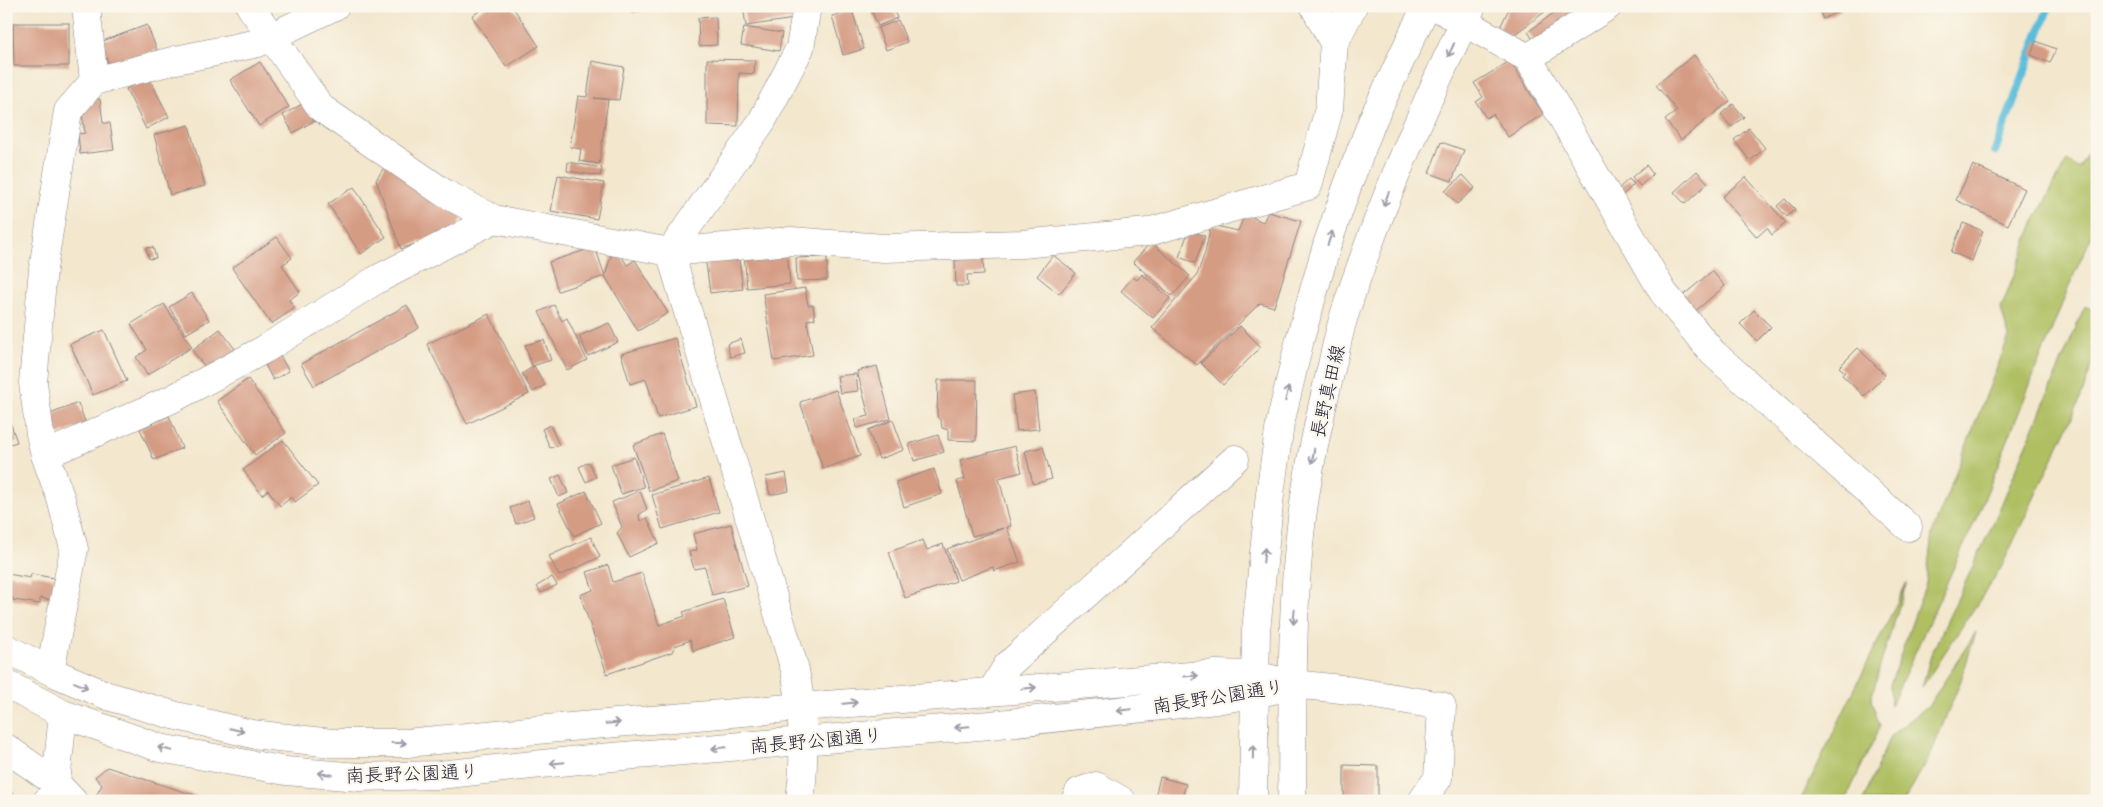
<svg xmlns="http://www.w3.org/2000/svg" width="2103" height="807" viewBox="0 0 2103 807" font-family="'Patrick Hand','Klee One',sans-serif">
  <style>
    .green { fill: #afbf62; stroke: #68704e }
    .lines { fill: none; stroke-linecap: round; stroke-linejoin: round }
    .stream { stroke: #5cbddb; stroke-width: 8 }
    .building { fill: #d59c84 }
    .minor-casing { stroke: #8a8484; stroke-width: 29 }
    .major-casing { stroke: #8a8484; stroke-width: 29 }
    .minor { stroke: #fff; stroke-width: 28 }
    .major { stroke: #fff; stroke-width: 28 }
    .oneway { stroke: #9c9ca7 }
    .labels { text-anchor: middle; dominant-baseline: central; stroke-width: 4.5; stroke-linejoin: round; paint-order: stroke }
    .street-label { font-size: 19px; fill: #22223b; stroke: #fbf7ec }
  </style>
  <rect width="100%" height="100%" fill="#fbf7ec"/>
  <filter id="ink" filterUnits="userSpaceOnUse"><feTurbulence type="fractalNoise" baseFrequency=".02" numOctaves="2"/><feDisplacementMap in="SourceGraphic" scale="10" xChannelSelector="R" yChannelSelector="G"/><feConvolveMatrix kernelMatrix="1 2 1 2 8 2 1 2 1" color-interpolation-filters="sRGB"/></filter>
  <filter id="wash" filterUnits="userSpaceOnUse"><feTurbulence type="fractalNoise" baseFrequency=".0096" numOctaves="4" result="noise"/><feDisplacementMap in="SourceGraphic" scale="20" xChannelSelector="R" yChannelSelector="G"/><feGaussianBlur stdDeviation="1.12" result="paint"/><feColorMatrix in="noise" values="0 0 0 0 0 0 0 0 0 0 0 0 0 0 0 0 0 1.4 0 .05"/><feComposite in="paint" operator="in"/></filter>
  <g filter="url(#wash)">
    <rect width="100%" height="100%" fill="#f3e7cd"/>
    <path class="green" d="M2097,133V225L2072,279L1980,510L1891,705L1890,685L1926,583L1932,533L2009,337L2001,309L2035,220L2067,160L2079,169Z
      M2085,306L2097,312V352L2078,405L2001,568L1922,687L1931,655L1997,515Z
      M1907,582L1880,666L1871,700L1880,727L1845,801H1800Z
      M1976,632L1960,683L1930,756L1904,801H1863L1890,736L1929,705Z"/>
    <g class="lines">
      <path class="stream" d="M1995,151L2049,6"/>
    </g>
    <g id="blocks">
      <path class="building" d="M487,6H512L539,46L506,67L472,16Z
        M631,6H651L652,8L633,13Z
        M743,6H792L794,19L746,26Z
        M869,6H892L897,18L878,26Z
        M1510,6H1553L1512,36L1499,30Z
        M1563,6H1586L1535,42L1528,32Z
        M1817,6H1839L1841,10L1823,19Z
        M852,10L864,49L843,55L832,16Z
        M716,17L717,45L699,46L698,18Z
        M898,20L907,42L886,50L878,28Z
        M13,23H69V66H14Z
        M147,25L157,50L110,68L100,42Z
        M744,27L782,33L779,51L741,45Z
        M2036,41L2056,49L2050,63L2031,55Z
        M1694,55L1730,101L1681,140L1665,120L1677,111L1656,85Z
        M707,59L755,60L754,74L739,73L738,126L707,125Z
        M592,61L624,67L619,100L594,98L608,100L599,164L579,161L581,149L570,147L578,96L587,97Z
        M1510,61L1543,114L1508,137L1493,114L1486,118L1476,102L1483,97L1474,83Z
        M260,62L289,107L259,126L230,80Z
        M149,78L169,117L146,129L126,89Z
        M100,99L103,123H110L114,150L80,154L78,134L85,133L80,101Z
        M309,100L319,118L293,133L283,115Z
        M1733,104L1744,117L1731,127L1721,114Z
        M189,125L205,186L170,195L154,135Z
        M1749,128L1765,148L1750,161L1734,140Z
        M1441,142L1464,150L1452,181L1429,173Z
        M388,161L466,212L456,229L401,249L376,180Z
        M568,162L602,168L600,176L567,171Z
        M1646,165L1653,174L1640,186L1632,177Z
        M1973,165L2025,189L2008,225L1956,200Z
        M1697,171L1708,183L1685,204L1674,192Z
        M558,175L604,183L597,219L551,211Z
        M1463,175L1475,188L1457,204L1445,191Z
        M1746,177L1786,223L1772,235L1767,228L1757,237L1722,197Z
        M1629,179L1634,184L1622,196L1617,190Z
        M354,187L386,237L361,254L328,204Z
        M1785,199L1795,209L1787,217L1777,206Z
        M1268,212L1301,221L1274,307L1260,303L1197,365L1152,328L1197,275L1205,252L1211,225L1238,231L1245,214L1263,222Z
        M1963,223L1983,231L1972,261L1951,252Z
        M1189,230L1205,236L1195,263L1179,257Z
        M277,237L292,258L282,265L300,292L289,300L295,308L271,324L232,268Z
        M1151,242L1190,276L1172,296L1133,262Z
        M153,247L156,258L149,259L146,248Z
        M595,247L605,276L558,291L549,262Z
        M787,249L790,284L747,288L744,253Z
        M619,252L627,265L635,260L668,313L638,331L605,276L611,256Z
        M738,252L743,289L710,293L705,256Z
        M1053,255L1076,273L1059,294L1037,276Z
        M827,257V280L797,281L796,258Z
        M983,258L984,274L967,275L968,286H956L955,260Z
        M1712,271L1725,286L1692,314L1679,299Z
        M1142,274L1170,298L1153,318L1121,291L1133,277L1137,280Z
        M805,288L808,305H813L815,319L807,320L813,355L774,361L763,294Z
        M192,293L209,320L186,334L169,307Z
        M164,304L192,347L147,375L136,357L147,350L131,324Z
        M407,305L419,328L314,386L301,364Z
        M554,305L562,321L567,318L587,360L567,370L539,312Z
        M1754,310L1771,327L1757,341L1740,324Z
        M489,314L529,394L467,424L427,344Z
        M609,323L618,342L588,356L579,336Z
        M1240,326L1261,347L1223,385L1201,363Z
        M220,329L238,353L210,374L192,350Z
        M104,330L127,381L93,395L70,344Z
        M675,338L696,406L658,418L646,379L630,384L621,354Z
        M741,339L745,353L730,357L727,344Z
        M544,340L551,360L532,366L525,345Z
        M1858,348L1885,375L1864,396L1842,375L1845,372L1839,367Z
        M278,353L289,371L273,380L263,361Z
        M534,366L545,385L533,392L522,374Z
        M877,366L891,419L857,428L855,419L869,416L857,371Z
        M856,374L858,391L840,393L837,376Z
        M248,379L286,433L255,455L217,401Z
        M938,380H977L976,441L948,440V430L942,428L941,421L937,417Z
        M836,390L860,456L823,469L800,402Z
        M1035,392L1039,429L1017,431L1012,395Z
        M78,403L86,424L53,437L45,416Z
        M6,410L17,442L6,445Z
        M169,416L182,448L154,460L140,429Z
        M893,420L904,450L879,459L868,430Z
        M550,425L559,445L550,448L542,429Z
        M662,434L678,481L649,491L633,445Z
        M938,435L944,452L914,461L909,444Z
        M283,440L318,485L295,502L292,497L280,506L268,490L262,495L243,470Z
        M1015,446L1022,472L999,478L1011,526L1007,527L1020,562L994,571L993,567L959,580L947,549L1004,528L972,536L957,481L965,479L960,460Z
        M1043,447L1052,479L1033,484L1025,451Z
        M634,457L644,487L621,494L611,465Z
        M589,462L596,477L586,482L579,467Z
        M934,469L942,494L904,507L896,482Z
        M786,473L789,491L770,495L766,477Z
        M560,475L568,493L559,497L551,479Z
        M709,478L719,512L662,529L652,495Z
        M586,491L601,523L574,536L558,504Z
        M640,491L647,509L639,515L640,521L647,518L659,543L629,557L617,533L622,527L612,502Z
        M528,501L534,517L516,524L510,508Z
        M731,524L748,586L712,595L705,567L694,569L689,552L697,550L693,534Z
        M591,537L600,557L559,576L549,556Z
        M923,540L927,550L943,544L956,581L905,598L889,552Z
        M608,565L613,582L642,573L659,625L685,616L683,612L723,599L735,637L693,651L690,640L675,646L672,652L607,674L580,595L593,590L587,572Z
        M8,574L30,578L31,574L54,578L50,600L40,598V604L13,600V598L6,597Z
        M552,577L557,585L541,593L537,586Z
        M1344,765L1378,766V801H1344Z
        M107,767L203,798V801H93L102,785L95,777Z
        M1160,777L1186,784L1181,801L1156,793Z
        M10,790L19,801H6V793Z"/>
    </g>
  </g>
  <g filter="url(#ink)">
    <use href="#blocks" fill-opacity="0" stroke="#8a8484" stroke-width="1"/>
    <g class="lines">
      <defs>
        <path id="minor" d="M250,6L321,108L444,193L494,219L670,252L791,241L884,248L1022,244L1148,232L1308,186L1329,109L1334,43L1353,6
          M1314,6L1334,43
          M1435,6L1528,58L1608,6
          M1528,58L1663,292L1713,353L1908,527
          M94,81L176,60L258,43L335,6
          M670,252L795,670C803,712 806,758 800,801
          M670,252L762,121L800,48L807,6
          M45,455L172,399L265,349L376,280L494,219
          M6,648L50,671L108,696L173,715L252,734L332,743H407L547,729L801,707L1216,674L1254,675L1293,684L1341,689L1442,706L1438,778L1422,801
          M50,671L74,549L61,499L45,455L40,434L33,383L43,269L68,111L94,81L86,6
          M6,684L63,714L160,748L286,771L359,777L439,775L589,759L990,725L1216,700L1254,694L1277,689
          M992,691L1007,666L1235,459
          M63,714L56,783L73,801
          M6,748L56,783L52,796L47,801
          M1075,801L1079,792L1096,786L1122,801"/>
        <path id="major" d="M1253,801L1256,631L1270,494L1280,424L1300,339L1327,245L1347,187L1373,119L1426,6
          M1292,801C1293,702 1290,601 1304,503C1311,456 1321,410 1332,365C1336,348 1339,332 1344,316C1378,209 1423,107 1472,6"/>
      </defs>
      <use href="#minor" class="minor-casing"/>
      <use href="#major" class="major-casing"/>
      <use href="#minor" class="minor"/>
      <use href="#major" class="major"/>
    </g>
    <defs><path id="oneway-shaft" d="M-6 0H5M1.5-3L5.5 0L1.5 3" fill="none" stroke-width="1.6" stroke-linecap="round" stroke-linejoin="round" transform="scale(1.25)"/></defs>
    <g class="oneway">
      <use href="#oneway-shaft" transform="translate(1451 50) rotate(115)"/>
      <use href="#oneway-shaft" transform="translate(1386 199) rotate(112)"/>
      <use href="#oneway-shaft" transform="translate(1330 238) rotate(-71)"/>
      <use href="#oneway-shaft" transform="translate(1287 394) rotate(-77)"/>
      <use href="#oneway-shaft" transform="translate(1313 456) rotate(100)"/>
      <use href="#oneway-shaft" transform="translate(1264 555) rotate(-84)"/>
      <use href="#oneway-shaft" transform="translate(1294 617) rotate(94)"/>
      <use href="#oneway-shaft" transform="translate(1191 676) rotate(-4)"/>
      <use href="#oneway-shaft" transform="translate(81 685) rotate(23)"/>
      <use href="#oneway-shaft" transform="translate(1029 688) rotate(-5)"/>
      <use href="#oneway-shaft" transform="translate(850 703) rotate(-5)"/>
      <use href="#oneway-shaft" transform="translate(1124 710) rotate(174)"/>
      <use href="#oneway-shaft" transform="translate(613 723) rotate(-5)"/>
      <use href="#oneway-shaft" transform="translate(962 727) rotate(175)"/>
      <use href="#oneway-shaft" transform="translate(237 730) rotate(13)"/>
      <use href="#oneway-shaft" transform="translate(399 743)"/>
      <use href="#oneway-shaft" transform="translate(719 748) rotate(175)"/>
      <use href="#oneway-shaft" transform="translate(165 749) rotate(-167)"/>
      <use href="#oneway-shaft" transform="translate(1253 752) rotate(-89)"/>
      <use href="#oneway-shaft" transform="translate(557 763) rotate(174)"/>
      <use href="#oneway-shaft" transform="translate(325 774) rotate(-175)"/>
    </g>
  </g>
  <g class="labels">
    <g class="street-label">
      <text transform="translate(1327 391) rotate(-77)">長野真田線</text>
      <text transform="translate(1218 696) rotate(-9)">南長野公園通り</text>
      <text transform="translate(816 740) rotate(-5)">南長野公園通り</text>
      <text transform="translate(412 773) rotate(-2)">南長野公園通り</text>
    </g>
  </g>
  <rect width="2103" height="807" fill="none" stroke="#fbf7ec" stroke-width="25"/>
</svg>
